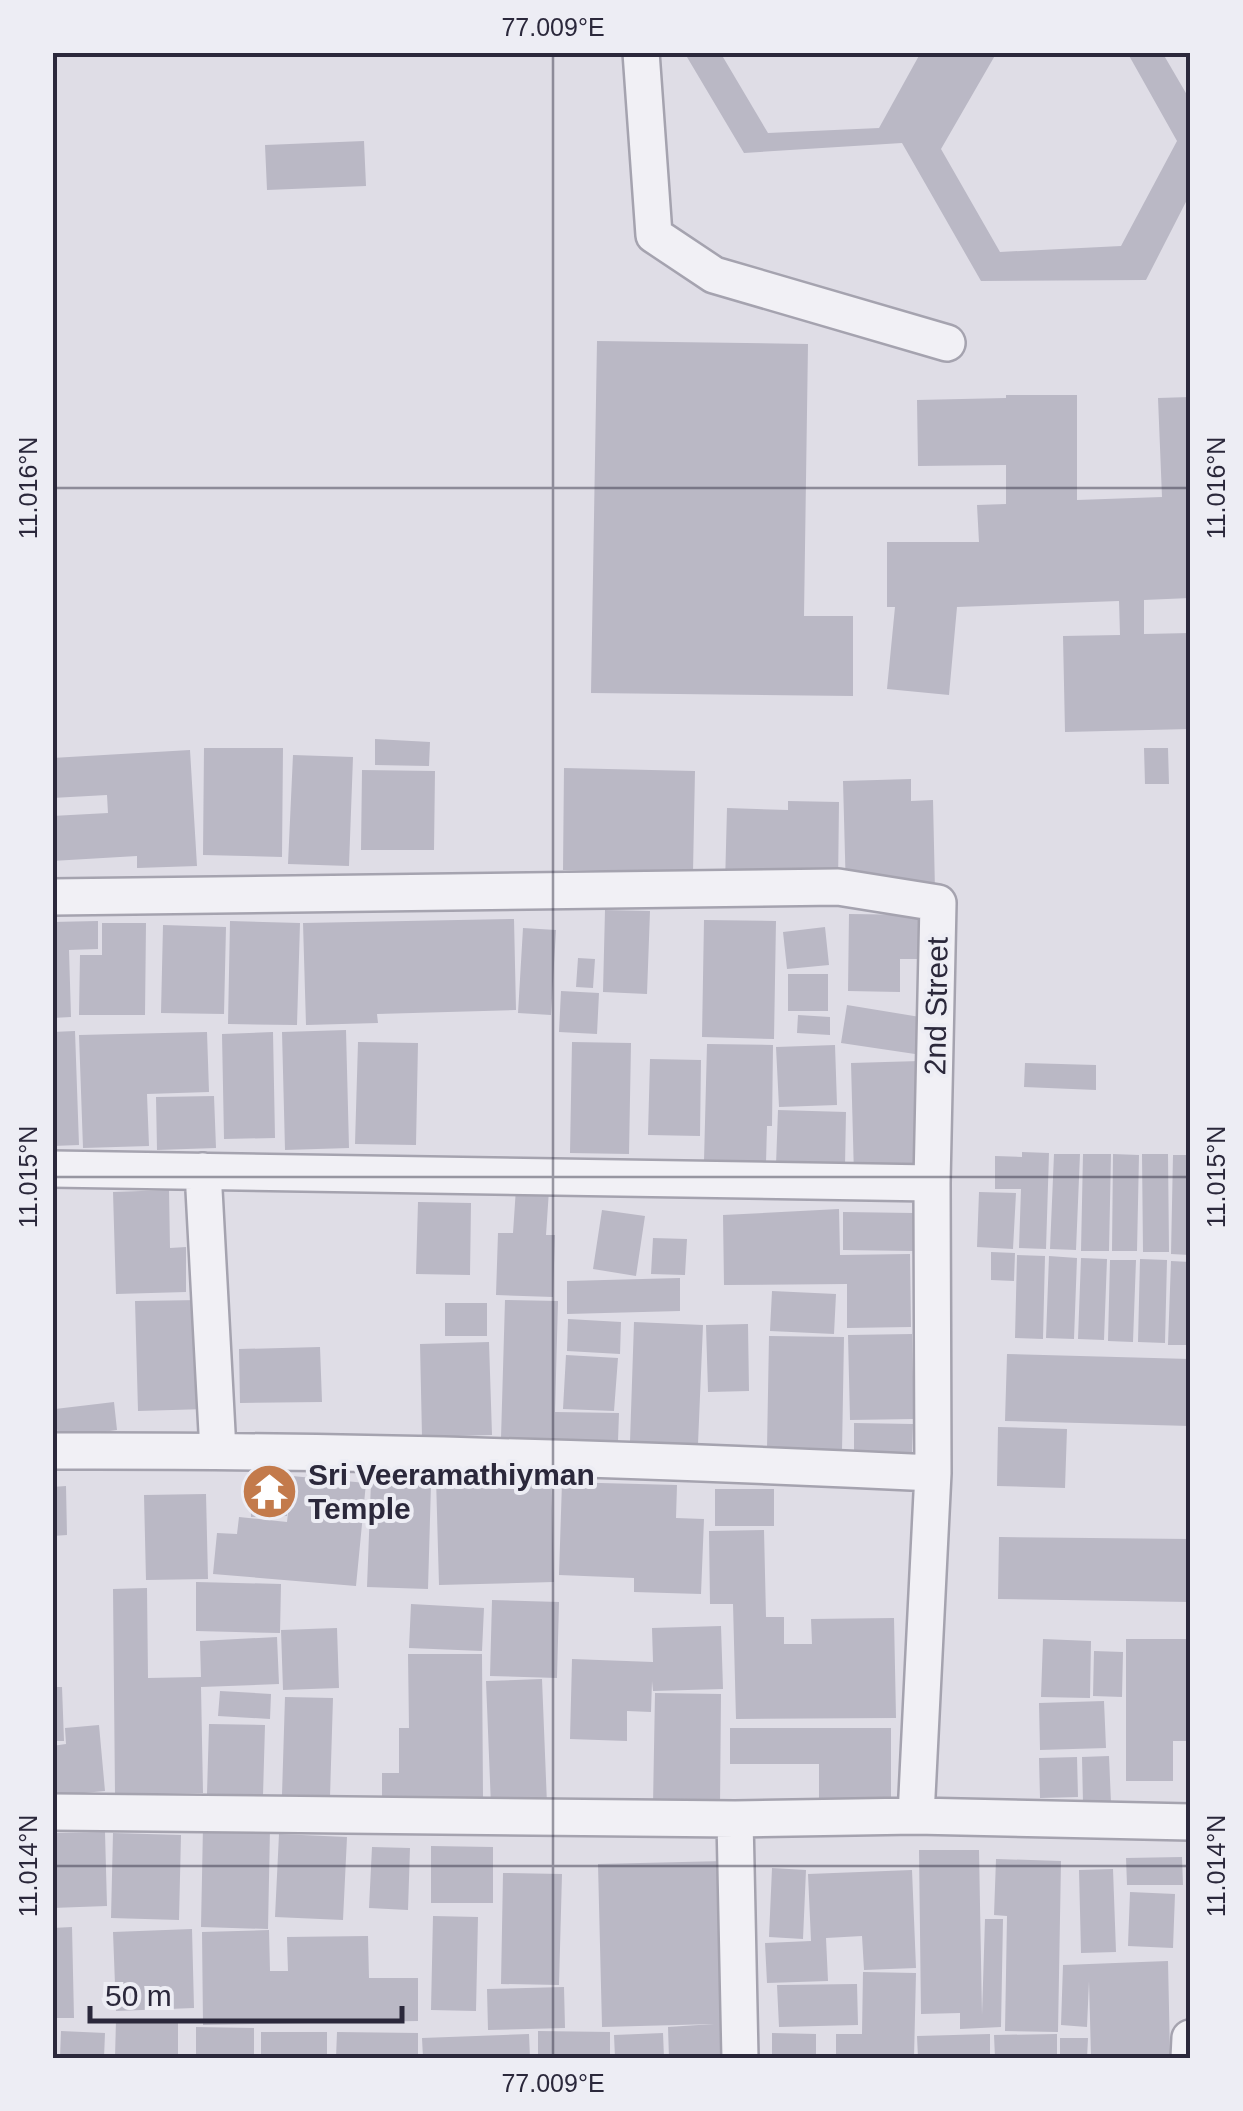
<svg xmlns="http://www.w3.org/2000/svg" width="1243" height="2111" viewBox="0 0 1243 2111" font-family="Helvetica,sans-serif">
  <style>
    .building { fill: #bab8c5 }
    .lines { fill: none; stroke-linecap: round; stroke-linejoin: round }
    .minor-casing { stroke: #a5a3af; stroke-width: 40 }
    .minor { stroke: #f1f0f5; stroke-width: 35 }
    .ticks { fill: none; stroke: #2b283b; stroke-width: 2.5; stroke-opacity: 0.45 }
    .labels { text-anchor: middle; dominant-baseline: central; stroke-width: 8; stroke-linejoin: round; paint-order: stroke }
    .street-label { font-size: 30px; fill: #2b283b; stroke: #ededf4 }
    .poi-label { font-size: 30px; font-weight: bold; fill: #2b283b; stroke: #ededf4; text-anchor: start }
    .neatline { fill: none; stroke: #2b283b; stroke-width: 4 }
    .ticks-label { font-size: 25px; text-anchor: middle; fill: #2b283b }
  </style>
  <rect width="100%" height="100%" fill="#dfdde6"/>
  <path class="building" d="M684,52H720L768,133L879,128L921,52H997L941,149L1000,252L1121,246L1177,141L1127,52H1162L1190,100V194L1146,280L981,281L902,143L744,153Z
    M364,141L366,186L267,190L265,145Z
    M597,341L808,344L804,616H853V696L591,693Z
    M1006,395H1077V500L1162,497L1158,398L1190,397V598L1144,600V634L1190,633V729L1065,732L1063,636L1120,635L1119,601L957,607L949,695L887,689L895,607H887V542H979L977,505L1006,504V465L918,466L917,400L1006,398Z
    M375,739L430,742L429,766L375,765Z
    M204,748H283L282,857L203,855Z
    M1144,748H1168L1169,784H1145Z
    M190,750L197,866L137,868V856L52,861V816L108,813L107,795L52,798V758Z
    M293,755L353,757L349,866L288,864Z
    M564,768L695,771L693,872L563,870Z
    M362,770L435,771L434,850H361Z
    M911,779V801L933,800L935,891L846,893L843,781Z
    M788,801L839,802L838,887L725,885L727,808L788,810Z
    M605,910L650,911L647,994L603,992Z
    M849,914L923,915L922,959H900V992L848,991Z
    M514,919L516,1010L377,1014L378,1023L306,1025L303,923Z
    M704,920L776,921L774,1039L702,1037Z
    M98,921V949L69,950L71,1017L52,1018V922Z
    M230,921L300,923L297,1025L228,1024Z
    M102,923H146L145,1015H79L80,955H102Z
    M163,925L226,927L224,1014L161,1013Z
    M825,927L829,965L787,969L783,932Z
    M523,928L556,930L551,1015L518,1013Z
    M578,958L595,959L593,988L576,987Z
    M788,974H828V1011H788Z
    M561,991L599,993L597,1034L559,1032Z
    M847,1005L920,1017L915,1054L841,1043Z
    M798,1015L830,1017V1035L797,1033Z
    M346,1030L349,1148L285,1150L282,1032Z
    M75,1031L79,1145L52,1146V1032Z
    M207,1032L209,1092L147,1094L149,1146L83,1148L79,1035Z
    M273,1032L275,1138L224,1139L222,1034Z
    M358,1042L418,1043L416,1145L355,1144Z
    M572,1042L631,1043L629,1154L570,1153Z
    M707,1044L773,1045L772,1126H767L766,1163L704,1161Z
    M835,1045L837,1105L779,1107L776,1047Z
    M650,1059L701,1060L700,1136L648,1135Z
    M920,1061L924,1174L854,1176L851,1063Z
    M1025,1063L1096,1065V1090L1024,1087Z
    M214,1096L216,1148L157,1150L156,1097Z
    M778,1110L846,1112L845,1166L776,1165Z
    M1022,1152L1049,1153L1046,1249L1019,1248L1021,1189H995V1156L1022,1157Z
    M1054,1154H1080L1076,1250L1050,1249Z
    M1083,1154H1111L1109,1251H1081Z
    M1113,1154L1139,1155L1137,1251H1112Z
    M1142,1154H1168L1169,1252H1143Z
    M1173,1155H1190V1255L1171,1254Z
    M516,1188L549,1190L546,1235H555L553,1297L496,1295L498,1233H513Z
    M169,1190L170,1248L186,1247V1292L116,1294L113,1192Z
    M979,1192L1016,1193L1013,1249L977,1247Z
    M418,1202L471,1203L470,1275L416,1274Z
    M839,1209L840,1255L910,1254L911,1327L847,1328V1284L724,1285L723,1215Z
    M602,1210L645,1216L636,1276L593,1269Z
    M843,1212L914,1213L913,1251L843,1250Z
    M653,1238L687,1239L685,1275L651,1274Z
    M991,1252L1015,1253L1014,1281L991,1280Z
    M1017,1255L1045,1256L1043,1339L1015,1338Z
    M1049,1256L1077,1258L1074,1339L1046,1338Z
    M1081,1258L1107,1259L1104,1340L1078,1339Z
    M1140,1259L1167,1260L1165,1343L1138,1342Z
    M1110,1260H1136L1133,1342L1108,1341Z
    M1171,1261L1190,1262V1345H1168Z
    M680,1278V1311L567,1314V1281Z
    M772,1291L836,1294L834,1334L770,1331Z
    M201,1300L206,1409L138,1411L135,1301Z
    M505,1300L558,1301L555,1412L619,1413L618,1441L501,1438Z
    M445,1303H487V1336H445Z
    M568,1319L621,1322L620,1354L567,1351Z
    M634,1322L703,1325L698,1444L630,1442Z
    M748,1324L749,1391L708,1392L706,1325Z
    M912,1334L914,1419L850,1420L848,1335Z
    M769,1336L844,1337L842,1451L767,1449Z
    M489,1342L492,1435L422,1437L420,1344Z
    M320,1347L322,1402L240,1403L239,1349Z
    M1007,1354L1190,1359V1426L1005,1421Z
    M566,1355L618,1358L614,1411L563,1409Z
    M114,1402L117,1430L58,1438L55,1409Z
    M854,1423L913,1424L912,1453H854Z
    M998,1427L1067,1429L1065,1488L997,1486Z
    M286,1465L287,1516L251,1517L250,1466Z
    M551,1475L554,1582L439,1585L436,1478Z
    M292,1476L366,1483L356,1586L213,1574L217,1533L237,1534L239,1517L287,1522Z
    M371,1482L431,1484L428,1589L367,1587Z
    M562,1482L677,1485L676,1518L704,1519L701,1594L634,1592V1578L559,1575Z
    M66,1486L67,1535L52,1536V1487Z
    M715,1489H774V1526H715Z
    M206,1494L208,1579L146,1580L144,1495Z
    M764,1530L766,1617H784V1644H812L811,1619L894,1618L896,1718L736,1719L733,1604H710L709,1531Z
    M999,1537L1190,1539V1602L998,1599Z
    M196,1582L281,1584L280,1633L196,1631Z
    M147,1588L148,1678L201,1677L200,1641L277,1637L279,1684L201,1687L203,1793L115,1794L113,1589Z
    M492,1600L559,1602L557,1678L490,1676Z
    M411,1604L484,1608L482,1651L409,1648Z
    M721,1626L723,1689L653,1691L652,1681L651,1712L627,1711V1741L570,1739L572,1659L653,1662L652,1628Z
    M337,1628L339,1688L283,1690L281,1630Z
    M1043,1639L1091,1641L1090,1698L1041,1697Z
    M1126,1639H1190V1741H1173V1781H1126Z
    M1094,1651L1123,1652L1122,1697L1093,1696Z
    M408,1654H482L483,1798L382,1799V1773H399V1728H409Z
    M542,1679L547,1804L491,1806L486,1681Z
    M52,1687H62L64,1741H52Z
    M220,1691L271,1694L270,1719L218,1716Z
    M655,1693L721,1694L720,1806L653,1805Z
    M285,1697L333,1698L330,1797L282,1795Z
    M1104,1701L1106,1748L1040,1750L1039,1703Z
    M209,1724L265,1725L263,1796L207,1794Z
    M99,1725L105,1791L52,1796V1746L66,1744L65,1728Z
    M730,1728H891V1806H819V1764H730Z
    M1109,1756L1111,1803H1083L1082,1757Z
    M1077,1757L1078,1797L1040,1798L1039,1758Z
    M203,1826L270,1828L268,1929L201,1927Z
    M105,1832L107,1906L52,1908V1833Z
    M113,1833L181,1835L179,1920L111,1918Z
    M279,1834L347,1837L343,1920L275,1917Z
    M431,1846L493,1847V1903H431Z
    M372,1847L410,1848L408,1910L369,1908Z
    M919,1850H979L982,2015L985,1919H1003L1001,2027L960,2029V2013L921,2014Z
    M1182,1857L1183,1885H1127L1126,1858Z
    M996,1859L1061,1861L1058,2032L1005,2031L1007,1916L994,1915Z
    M725,1861L729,2024H721L722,2058H669L668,2027L714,2024L602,2027L598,1864Z
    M772,1868L806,1870L803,1939L769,1937Z
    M1113,1869L1116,1952L1081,1953L1079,1870Z
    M912,1870L916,1968L864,1970L862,1936L826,1938L828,1981L767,1983L765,1943L811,1941L808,1874Z
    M503,1873L562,1874L559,1985L501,1984Z
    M1130,1892L1175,1894L1173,1948L1128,1946Z
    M433,1916L478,1917L476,2011L431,2010Z
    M72,1927L74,2018H52V1928Z
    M192,1929L194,2008L116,2011L113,1932Z
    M269,1930L270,1971H288L287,1937L368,1936L369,1978H418V2021L203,2025L202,1932Z
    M1168,1961L1170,2055L1091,2057L1089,1981L1087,2027L1061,2025L1063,1965Z
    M863,1972L916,1973L914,2058H836V2034H862Z
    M857,1984L858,2025L779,2027L777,1985Z
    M564,1987L565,2028L488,2030L487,1989Z
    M116,2020L178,2021V2058H115Z
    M196,2027L254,2028V2058H196Z
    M61,2031L105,2033L104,2058H60Z
    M538,2031L610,2032V2058H538Z
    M261,2032H327V2058H261Z
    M337,2032L418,2033V2058H336Z
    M663,2033L664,2058H615L614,2035Z
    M772,2033L816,2034V2058H772Z
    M529,2034L530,2058H423L422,2038Z
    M990,2034V2058H918L917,2036Z
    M1057,2034V2058H995L994,2035Z
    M1060,2038H1088L1087,2058H1060Z"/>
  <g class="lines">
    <defs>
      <path id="minor" d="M641,52L654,235L714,275L947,343
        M52,897L838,887L938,903L932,1183L933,1473L916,1816
        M52,1169L932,1183
        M203,1171L218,1451
        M52,1451C346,1450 640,1459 933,1473
        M52,1812L735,1819L916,1816L1190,1822
        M735,1819L740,2058
        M1189,2058L1190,2038"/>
    </defs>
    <use href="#minor" class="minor-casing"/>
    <use href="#minor" class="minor"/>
  </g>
  <path class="ticks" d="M553,52V2058M52,488H1190M52,1177H1190M52,1866H1190"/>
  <defs>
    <symbol id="temple-disc" viewBox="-11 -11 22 22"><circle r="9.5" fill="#c37a4b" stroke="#ededf4"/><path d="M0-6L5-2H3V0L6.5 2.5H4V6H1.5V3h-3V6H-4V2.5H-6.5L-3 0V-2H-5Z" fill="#fff"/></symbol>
  </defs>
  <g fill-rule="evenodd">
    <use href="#temple-disc" x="238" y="1460" width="63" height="63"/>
  </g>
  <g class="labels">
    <g class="street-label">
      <text transform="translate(936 1006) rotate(-89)">2nd Street</text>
    </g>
    <g class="poi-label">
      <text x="308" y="1474">Sri Veeramathiyman<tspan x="308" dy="34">Temple</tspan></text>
    </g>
  </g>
  <rect width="1243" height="2111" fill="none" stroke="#ededf4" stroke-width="110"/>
  <path d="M90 2006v15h312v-15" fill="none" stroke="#2b283b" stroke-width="5"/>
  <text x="105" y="2006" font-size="30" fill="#2b283b" stroke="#ededf4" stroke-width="8" paint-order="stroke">50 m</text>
  <rect x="55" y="55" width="1133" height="2001" class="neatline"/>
  <g class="ticks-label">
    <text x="553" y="36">77.009°E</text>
    <text transform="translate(28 488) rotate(-90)" y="9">11.016°N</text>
    <text transform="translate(1216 488) rotate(-90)" y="9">11.016°N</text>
    <text transform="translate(28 1177) rotate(-90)" y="9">11.015°N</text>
    <text transform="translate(1216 1177) rotate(-90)" y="9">11.015°N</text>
    <text transform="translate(28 1866) rotate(-90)" y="9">11.014°N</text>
    <text transform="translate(1216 1866) rotate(-90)" y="9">11.014°N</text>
    <text x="553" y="2092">77.009°E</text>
  </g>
</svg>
